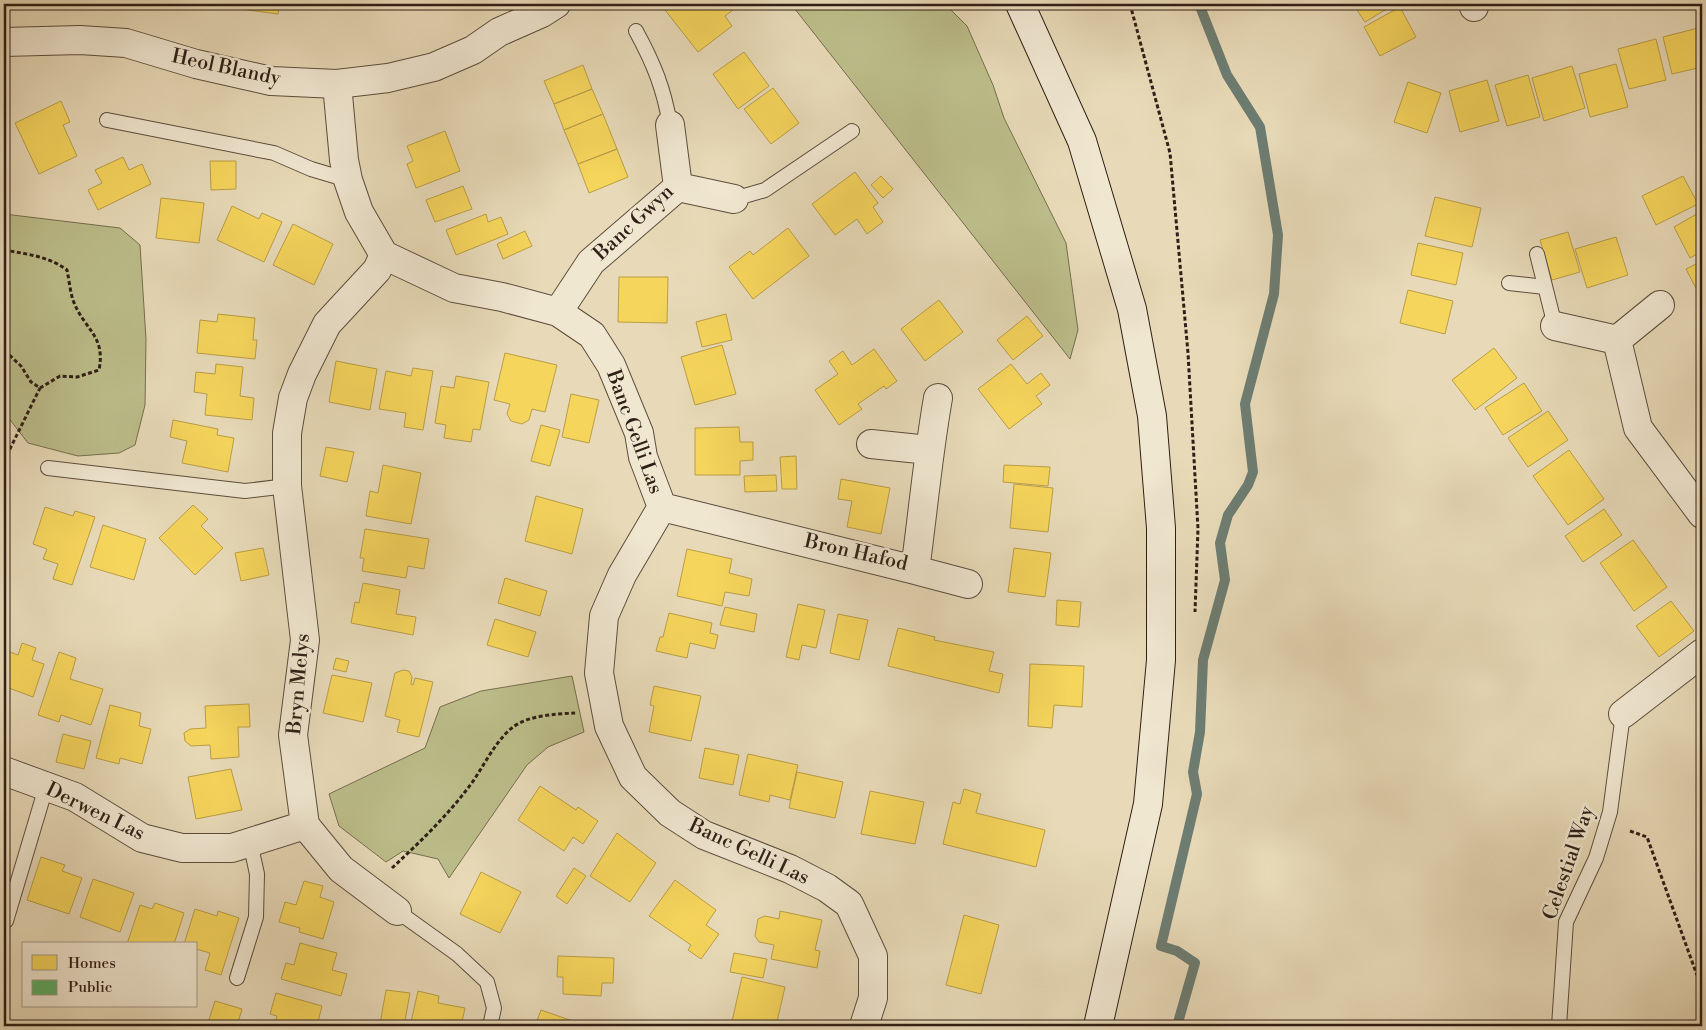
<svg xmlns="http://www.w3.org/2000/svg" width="1706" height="1030" viewBox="0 0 1706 1030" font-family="'Libre Bodoni',serif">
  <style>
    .green { fill: #bcbe8b; stroke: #766e50 }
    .homes { fill: #f6d55c; stroke: #ba9e47 }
    .public { fill: #5aae61; stroke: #4d834a }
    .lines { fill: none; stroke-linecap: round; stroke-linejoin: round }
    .stream { stroke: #6d7d72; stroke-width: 10 }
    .service-casing { stroke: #5d4e3e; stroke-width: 16 }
    .minor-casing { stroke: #5d4e3e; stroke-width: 30 }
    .tertiary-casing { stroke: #5d4e3e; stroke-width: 30 }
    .secondary-casing { stroke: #2f1f16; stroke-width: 30 }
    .path { stroke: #2f1f16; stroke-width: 3; stroke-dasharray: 4 2.5; stroke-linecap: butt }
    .service { stroke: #f0e7d1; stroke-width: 14 }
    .minor { stroke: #f0e7d1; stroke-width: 28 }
    .tertiary { stroke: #f0e7d1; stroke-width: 28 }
    .secondary { stroke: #f0e7d1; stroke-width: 28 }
    .labels { text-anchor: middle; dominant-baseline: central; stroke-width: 5; stroke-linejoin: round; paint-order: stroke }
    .street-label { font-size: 20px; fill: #2f1f16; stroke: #f0e7d1 }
  </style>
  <rect width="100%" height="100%" fill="#e8dab8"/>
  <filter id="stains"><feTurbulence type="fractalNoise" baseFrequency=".004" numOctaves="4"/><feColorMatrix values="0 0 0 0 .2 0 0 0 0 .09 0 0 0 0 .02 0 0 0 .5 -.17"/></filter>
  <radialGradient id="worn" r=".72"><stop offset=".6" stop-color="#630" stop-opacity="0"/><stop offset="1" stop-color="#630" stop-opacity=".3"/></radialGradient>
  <path class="green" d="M791,4H945L967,26L993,85L1004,118L1066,243L1078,330L1070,359Z
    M4,214L120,228L140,245L146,339L145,405L135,445L119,453L78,456L28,443L4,412Z
    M572,676L584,732L548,747L527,765L449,878L438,859L403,851L386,862L339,826L329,794L425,748L440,707L481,691Z"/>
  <path class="homes" d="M234,4H280L278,14L233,8Z
    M672,4H729L733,10L725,16L732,26L698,52L665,10Z
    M1353,4H1395L1365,22Z
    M1400,7L1416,37L1380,56L1364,27Z
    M1702,27V67L1672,74L1663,37Z
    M1656,39L1666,80L1629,89L1618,49Z
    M744,52L769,86L738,109L713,74Z
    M1616,64L1628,107L1590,117L1579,74Z
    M583,65L592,89L554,104L544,81Z
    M1572,66L1585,108L1544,121L1532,78Z
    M1528,75L1540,117L1507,126L1495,85Z
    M1487,80L1499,121L1460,132L1449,91Z
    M1408,82L1441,93L1427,133L1394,122Z
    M773,88L799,123L771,144L744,109Z
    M592,89L603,114L564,130L554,104Z
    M61,101L70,122L63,125L77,156L39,174L15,123Z
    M603,114L617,149L578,164L564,130Z
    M445,131L460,171L416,188L407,164L413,161L407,146Z
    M617,149L628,177L589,193L578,164Z
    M123,157L129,170L142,164L151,184L98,210L88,190L102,183L95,170Z
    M210,161H236V189L211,190Z
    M855,172L878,203L873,207L883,222L867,234L857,219L835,235L812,204Z
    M881,176L893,189L883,198L871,185Z
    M1683,176L1698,204L1656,225L1642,196Z
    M463,186L472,209L435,222L426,200Z
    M1435,197L1481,208L1472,247L1425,236Z
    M161,198L204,203L199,243L156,238Z
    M232,206L259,219L262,213L282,222L264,262L217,240Z
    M1702,211V251L1690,258L1674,227Z
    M486,214L488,222L501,217L508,234L456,255L446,230Z
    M293,224L333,244L314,285L273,265Z
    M788,228L809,256L753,299L729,267L750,251L753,255Z
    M525,231L532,246L503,259L497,244Z
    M1568,232L1580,272L1552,280L1540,240Z
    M1616,237L1628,275L1587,288L1575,249Z
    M1418,243L1463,253L1456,285L1411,275Z
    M1702,261V300L1686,269Z
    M619,277H668L667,323L618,322Z
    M1408,290L1453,301L1445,334L1400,323Z
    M939,300L963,332L925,361L901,329Z
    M218,314L255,318L253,340H257L255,359L197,353L200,320L217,322Z
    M726,314L732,340L702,347L696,322Z
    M1027,316L1043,336L1013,360L997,340Z
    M722,345L736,394L695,405L681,357Z
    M1494,348L1517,378L1475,410L1452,380Z
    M874,349L897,381L886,389L884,386L858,404L862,409L839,425L815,390L838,374L829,361L843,351L852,365Z
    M505,353L557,365L545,412L532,409L529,420L522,424L511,421L507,414L510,404L494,400Z
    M336,361L377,369L370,410L329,402Z
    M216,364L243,367L240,396L254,398L252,420L205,415L207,394L194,392L196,372L215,374Z
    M1011,364L1027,384L1041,373L1050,385L1036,396L1042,404L1009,429L978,389Z
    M413,368L433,371L423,430L404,427L406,413L379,409L386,371L411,376Z
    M456,376L489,382L480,430L473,429L471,442L444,438L446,425L435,423L441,386L454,388Z
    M1524,383L1542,411L1503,435L1485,408Z
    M571,394L599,400L589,443L562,437Z
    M1548,411L1568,440L1528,467L1508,438Z
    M173,420L218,429L217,435L234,438L228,472L182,463L187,441L170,437Z
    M541,425L560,430L550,466L531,461Z
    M739,427L740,442H753V460L740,461V475H695V428Z
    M326,447L354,452L347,482L320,476Z
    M1569,450L1604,499L1568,525L1533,476Z
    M796,456L797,489H782L780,457Z
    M383,465L421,473L411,524L366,516L370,491L378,493Z
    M1004,465L1050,467L1048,486L1003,482Z
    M776,475L777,491L745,492L744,476Z
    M841,479L890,488L881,534L847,527L852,501L838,499Z
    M1014,484L1053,488L1048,532L1010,528Z
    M536,496L583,509L572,554L525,541Z
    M193,505L208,519L201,526L223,548L195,575L159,538Z
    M45,507L73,516L75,511L95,517L72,585L53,579L58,564L43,559L47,549L33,544Z
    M1604,509L1622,535L1583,562L1565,536Z
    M103,525L146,539L134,580L90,567Z
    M365,529L429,539L424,569L408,566L406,578L362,571L364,558H360Z
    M1633,540L1667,587L1634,611L1600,563Z
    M263,548L269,575L241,581L235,553Z
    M1014,548L1051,553L1045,597L1008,592Z
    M687,549L732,559L729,573L752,579L749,596L725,592L722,606L677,596Z
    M505,578L547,591L540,616L498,603Z
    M363,583L400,590L396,614L416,617L413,635L351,623L355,602L359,603Z
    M1057,600L1081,602L1079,627L1056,625Z
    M1671,601L1694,631L1659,657L1636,626Z
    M798,604L825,610L816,648L802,645L799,660L786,657Z
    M725,607L757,614L754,632L720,625Z
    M669,613L712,623L710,633L718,635L715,649L690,643L687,658L656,651L660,637H663Z
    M838,614L868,620L859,660L830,653Z
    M495,619L536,632L528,657L487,645Z
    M898,628L935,637L934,640L994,652L989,671L1003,674L999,693L888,666Z
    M22,643L36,648L32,660L44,664L33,697L9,688L5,700L4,650L18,655Z
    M59,652L76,658L70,679L103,689L91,725L61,715L59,722L38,715Z
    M336,658L349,661L346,672L333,669Z
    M1030,664L1084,666L1082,707L1054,705L1052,728L1028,726Z
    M403,670L409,671L412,677L411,684L413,685L415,678L433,682L419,737L397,732L400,720L385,716L395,673Z
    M332,675L372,683L363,722L323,713Z
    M654,686L701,696L691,741L649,732L654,706L650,705Z
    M249,704L250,727H238L239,757L211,759L210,745L191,746L185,741L184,733L190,729L206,728L205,706Z
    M110,705L141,713L139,726L151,729L142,764L120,758L119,764L96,758Z
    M63,734L91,741L84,769L56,762Z
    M705,748L739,755L733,785L699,778Z
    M748,754L798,765L790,800L770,795L769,802L739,795Z
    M231,769L242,810L196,819L188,777Z
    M797,772L843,782L835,818L789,808Z
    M540,786L576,810L578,807L598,821L583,844L573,837L564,851L518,820Z
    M964,789L981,794L976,813L1045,830L1036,867L943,844L953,802L960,804Z
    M870,791L924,802L915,844L861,834Z
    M617,833L656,863L630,902L590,876Z
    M41,857L65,865L62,871L82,878L69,914L27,900Z
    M574,868L586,876L567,904L556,896Z
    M481,872L521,892L500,933L460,914Z
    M93,879L134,893L120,932L80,917Z
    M675,880L716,910L706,925L719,934L701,959L688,950L691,945L649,916Z
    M304,881L323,886L320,897L334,902L323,939L299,932L300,928L279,922L285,902L296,905Z
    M155,903L184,913L174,944H127L140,905L152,909Z
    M195,909L217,916L218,911L239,918L221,975L205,970L210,953L196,949V944H184Z
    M780,911L822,920L815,950L820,951L817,968L771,959L774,945L759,942L755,936L758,919L765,916L779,919Z
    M964,915L999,925L981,994L946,985Z
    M4,934L9,935L4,952Z
    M300,943L337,953L332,970L347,974L341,996L281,979L286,963L294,965Z
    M734,953L767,959L763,978L730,972Z
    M558,956L614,958L613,983H602L601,996L563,994V977H557Z
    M742,977L785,987L776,1026H731Z
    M386,990L410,993L404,1026L380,1024Z
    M418,991L439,996L438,1003L465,1008L461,1026H410Z
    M276,993L322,1006L317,1026H274L277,1016L270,1014Z
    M215,1001L242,1009L237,1026H207Z
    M541,1010L587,1026H535Z"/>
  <path class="public" d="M1391,1020L1402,1026H1388Z"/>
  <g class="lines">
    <path class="stream" d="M1177,1026L1195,963L1177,951L1161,946L1197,794L1193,772L1200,732L1203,660L1225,580L1220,543L1228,515L1248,485L1253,472L1245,404L1274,294L1278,235L1260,127L1227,75L1199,4"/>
    <defs>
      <path id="service" d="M636,31C654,64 664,89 670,125
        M107,120L274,153L311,169L348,180
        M734,199L765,190L852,131
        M1537,254L1555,326
        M1509,283L1545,287
        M48,468L245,491L287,486
        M397,911L457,954L487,982L494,1008L490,1026
        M6,921L46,787
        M237,978L256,917L257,874L250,842
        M1559,1026L1566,922L1596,858L1610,812L1623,714"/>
      <path id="minor" d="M1473,4L1474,7
        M337,84L344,160L348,180L359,212L384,255L454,288L502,297L558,312L592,335L611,365L639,433L643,457L662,507L622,575L604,616L599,673L609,726L633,777L670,813L704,835L790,869L827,888L849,904L873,956V998L864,1026
        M678,187L734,199
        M384,255L377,270L327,324L302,374L293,398L287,433V486L305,640L293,735L305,825L341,869L397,911
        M558,312L591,262L678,187L670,125
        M1555,326L1617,340L1638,428L1702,514
        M1617,340L1660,305
        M871,444L929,450
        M662,507L915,570C923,512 928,455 938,398
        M915,570L968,584
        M1623,714L1702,653
        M4,771L75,797L142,838L182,848H232L305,825"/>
      <path id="tertiary" d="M4,42L80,40L126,43L196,64L271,81L337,84L388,78L434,67L473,50L499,32L542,13L556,4"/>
      <path id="secondary" d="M1020,4L1082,141L1132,309L1152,416L1161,528V660L1148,804L1098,1026"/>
    </defs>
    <use href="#service" class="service-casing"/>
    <use href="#minor" class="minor-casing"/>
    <use href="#tertiary" class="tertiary-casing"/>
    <use href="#secondary" class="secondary-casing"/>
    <path class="path" d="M1130,4L1170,153L1188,353L1198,529L1195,612
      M4,250C26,254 48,256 67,270C69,279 70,291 73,300C84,330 106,335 99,370L77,377L60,376L40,388L31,382L21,366L4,350
      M4,461L40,388
      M1630,831L1647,837L1702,989
      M392,868C419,843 446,817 468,788C483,769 493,743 513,727C529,715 557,714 576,713"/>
    <use href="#service" class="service"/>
    <use href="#minor" class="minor"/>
    <use href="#tertiary" class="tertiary"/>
    <use href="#secondary" class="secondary"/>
  </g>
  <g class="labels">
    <g class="street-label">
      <text transform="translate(226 68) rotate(12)">Heol Blandy</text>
      <text transform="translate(634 223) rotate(-43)">Banc Gwyn</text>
      <text transform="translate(634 432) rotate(70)">Banc Gelli Las</text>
      <text transform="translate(856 553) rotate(13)">Bron Hafod</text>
      <text transform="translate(299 684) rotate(-85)">Bryn Melys</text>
      <text transform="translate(95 812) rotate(26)">Derwen Las</text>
      <text transform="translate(749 852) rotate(25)">Banc Gelli Las</text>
      <text transform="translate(1569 863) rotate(-71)">Celestial Way</text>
    </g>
  </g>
  <rect width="1706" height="1030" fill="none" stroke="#e8dab8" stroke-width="20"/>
  <rect x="5" y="5" width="1696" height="1020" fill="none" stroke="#2f1f16" stroke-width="2.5"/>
  <rect x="10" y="10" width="1686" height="1010" fill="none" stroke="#2f1f16"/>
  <rect x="22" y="942" width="175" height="65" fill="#f0e7d1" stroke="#a39786"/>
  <rect x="32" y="955" width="25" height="15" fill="#f6d55c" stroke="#a39786"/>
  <text x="68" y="968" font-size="15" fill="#2f1f16">Homes</text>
  <rect x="32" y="980" width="25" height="15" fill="#5aae61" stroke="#a39786"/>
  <text x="68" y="992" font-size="15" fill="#2f1f16">Public</text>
  <rect width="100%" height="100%" filter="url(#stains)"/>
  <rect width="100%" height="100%" fill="url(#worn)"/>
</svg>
